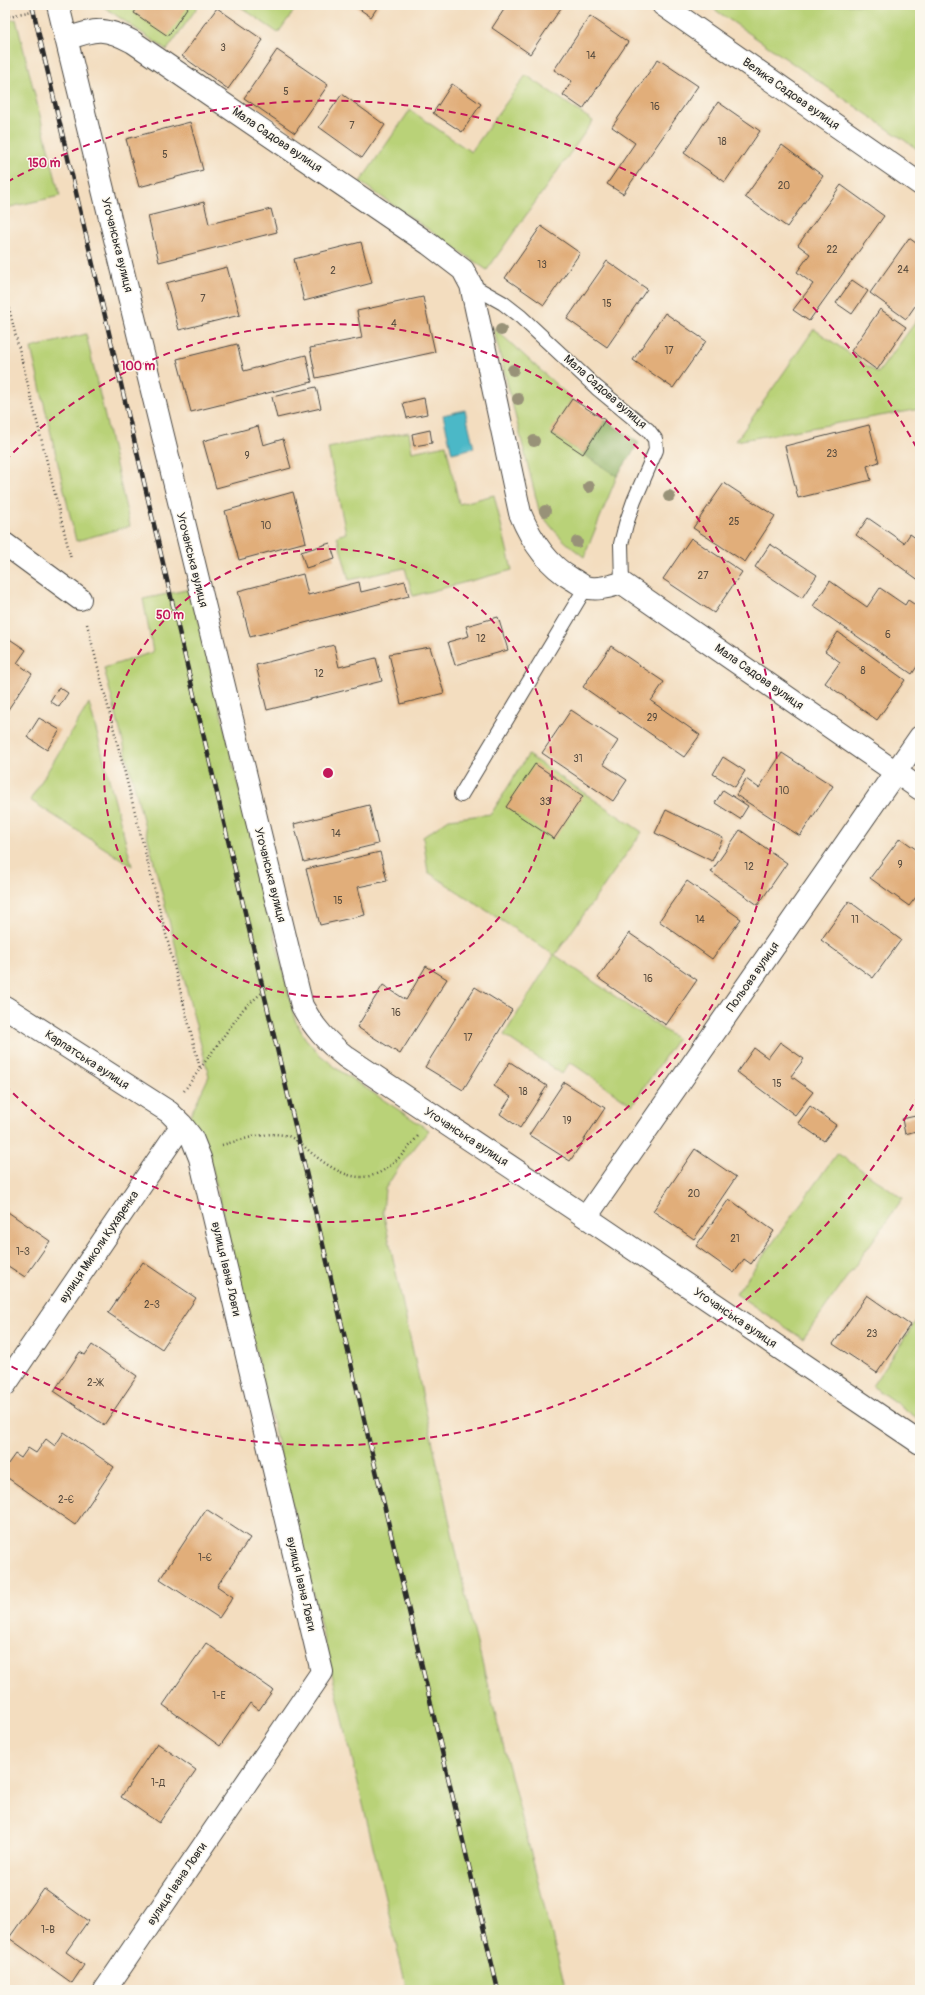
<svg xmlns="http://www.w3.org/2000/svg" width="925" height="1995" viewBox="0 0 925 1995" font-family="Pangolin,sans-serif">
  <style>
    .green { fill: #b9d278; stroke: #727e52 }
    .forest { fill: #92b468; stroke: #5e704a }
    .water { fill: #4bb8c7; stroke: #3b7279 }
    .building { fill: #e1ae7a }
    .lines { fill: none; stroke-linecap: round; stroke-linejoin: round }
    .lane-casing { stroke: #494641; stroke-width: 16 }
    .street-casing { stroke: #494641; stroke-width: 24 }
    .path { stroke: #494641; stroke-width: 2.5; stroke-dasharray: 1 3; stroke-linecap: butt }
    .lane { stroke: #fff; stroke-width: 14 }
    .street { stroke: #fff; stroke-width: 22 }
    .rail-casing { stroke: #2b2b2b; stroke-width: 4.5 }
    .rail { stroke: #fbf7ec; stroke-width: 3; stroke-dasharray: 9; stroke-linecap: butt }
    .tree { fill: #989278 }
    .ring { fill: none; stroke: #c2185b; stroke-width: 2; stroke-dasharray: 7 5 }
    .labels { text-anchor: middle; dominant-baseline: central; stroke-width: 3; stroke-linejoin: round; paint-order: stroke }
    .number-label { font-size: 10px; fill: #584c3f }
    .street-label { font-size: 12px; fill: #2b2b2b; stroke: #fbf7ec }
    .centre { fill: #c2185b; stroke: #fbf7ec; stroke-width: 2 }
    .ring-label { font-size: 12px; text-anchor: middle; font-weight: bold; fill: #c2185b; stroke: #fbf7ec; stroke-width: 3; stroke-linejoin: round; paint-order: stroke }
  </style>
  <rect width="100%" height="100%" fill="#fbf7ec"/>
  <filter id="ink" filterUnits="userSpaceOnUse"><feTurbulence type="fractalNoise" baseFrequency=".025" numOctaves="2"/><feDisplacementMap in="SourceGraphic" scale="8" xChannelSelector="R" yChannelSelector="G"/><feConvolveMatrix kernelMatrix="1 2 1 2 8 2 1 2 1" color-interpolation-filters="sRGB"/></filter>
  <filter id="wash" filterUnits="userSpaceOnUse"><feTurbulence type="fractalNoise" baseFrequency=".012" numOctaves="4" result="noise"/><feDisplacementMap in="SourceGraphic" scale="16" xChannelSelector="R" yChannelSelector="G"/><feGaussianBlur stdDeviation="0.9" result="paint"/><feColorMatrix in="noise" values="0 0 0 0 0 0 0 0 0 0 0 0 0 0 0 0 0 1.4 0 .05"/><feComposite in="paint" operator="in"/></filter>
  <g filter="url(#wash)">
    <rect width="100%" height="100%" fill="#f3ddbf"/>
    <path class="green" d="M101,5H199L167,50Z
      M238,5H298L278,33Z
      M708,5H920V151Z
      M16,19L60,196L5,208V22Z
      M526,75L593,121L487,270L360,182L410,110L471,152Z
      M920,316V409L736,441L814,329L878,373Z
      M493,327L572,399L551,433L617,476L584,557C565,543 551,529 539,510Z
      M86,334L130,526L76,541L31,348Z
      M409,432L412,452L446,445L459,504L494,495L512,570L413,596L405,568L349,580L337,536L346,533L328,448Z
      M191,589L295,1020L305,1038L319,1054L340,1071L429,1130L399,1167L385,1189L383,1212L470,1616L566,1990H407L209,1154L202,1136L190,1116L209,1076L104,668L153,652L143,599Z
      M89,703L132,866L30,800Z
      M528,755L642,832L555,955L677,1039L632,1105L570,1062L562,1074L504,1035L554,955L428,872L423,837L449,819L491,814Z
      M837,1153L903,1198L803,1339L736,1294Z
      M920,1315V1420L872,1386Z"/>
    <path class="forest" d="M605,420L639,443L617,476L583,454Z"/>
    <path class="water" d="M465,410L474,448L452,453L443,415Z"/>
    <g id="blocks">
      <path class="building" d="M139,5H189L168,36L134,13Z
        M356,5H379L371,17L355,6Z
        M507,5H563L530,54L492,28Z
        M217,8L263,40L228,89L182,56Z
        M590,16L628,42L583,109L563,95L572,81L554,70Z
        M277,50L328,85L295,133L244,98Z
        M658,59L698,86L623,194L607,184L635,143L612,127Z
        M452,84L481,104L462,132L433,113Z
        M342,94L385,125L362,158L319,127Z
        M718,102L760,131L725,182L684,153Z
        M190,122L203,170L139,187L126,139Z
        M782,145L823,176L787,227L745,197Z
        M841,185L884,216L809,321L793,310L813,284L797,272L810,254L798,245Z
        M204,202L209,224L271,209L277,232L159,262L148,216Z
        M541,226L580,253L544,305L505,278Z
        M909,238L920,246V299L906,319L870,293Z
        M361,242L372,283L304,301L294,259Z
        M607,261L647,289L607,347L567,319Z
        M227,267L240,315L179,330L166,283Z
        M852,280L868,291L852,314L836,303Z
        M423,297L435,352L316,378L310,348L362,338L357,311Z
        M880,309L906,327L877,370L851,351Z
        M665,313L706,341L673,388L633,360Z
        M237,344L244,371L306,355L312,382L191,412L177,359Z
        M316,387L321,408L277,418L272,397Z
        M424,398L427,414L407,418L403,403Z
        M572,399L605,420L583,454L550,432Z
        M869,425L879,462L867,466L871,480L798,498L785,446Z
        M258,426L263,445L283,439L291,468L216,488L203,441Z
        M430,430L432,443L414,446L412,434Z
        M724,483L775,516L745,562L693,528Z
        M293,492L306,542L239,560L225,511Z
        M868,518L904,543L910,534L920,541V581L856,535Z
        M691,538L742,572L714,613L663,579Z
        M330,543L335,559L306,568L301,552Z
        M770,544L817,575L802,598L755,567Z
        M303,574L308,595L359,582L361,592L405,581L409,596L250,637L238,591Z
        M830,581L867,607L880,588L905,605L908,600L920,608V662L912,674L813,606Z
        M498,617L508,650L455,665L448,642L469,636L466,626Z
        M838,632L905,680L877,720L825,683L840,662L825,651Z
        M5,636L26,650L17,663L32,674L5,714Z
        M334,645L339,667L376,658L382,681L267,710L256,665Z
        M611,646L664,682L651,701L700,735L684,757L583,687Z
        M430,647L444,693L401,704L389,654Z
        M59,687L68,693L59,707L50,701Z
        M571,710L618,741L603,764L627,780L613,801L542,753Z
        M39,718L60,730L47,750L27,737Z
        M782,753L833,786L800,836L736,795L746,779L759,788Z
        M723,757L745,771L735,787L713,774Z
        M535,764L583,796L554,839L506,807Z
        M723,790L748,806L740,819L715,803Z
        M369,805L378,844L304,862L294,824Z
        M666,810L723,838L712,861L655,833Z
        M740,830L787,863L758,905L711,872Z
        M900,838L920,852V892L909,906L870,878Z
        M380,852L387,881L358,887L365,915L320,925L306,869Z
        M687,881L741,919L712,959L659,921Z
        M849,901L901,940L873,978L821,940Z
        M629,933L697,980L666,1025L598,978Z
        M426,966L447,979L400,1054L357,1027L383,985L406,1000Z
        M475,987L512,1010L463,1090L425,1067Z
        M780,1042L804,1059L791,1076L813,1092L795,1115L737,1072L754,1048L768,1058Z
        M510,1062L547,1086L520,1128L500,1114L511,1097L494,1086Z
        M564,1082L605,1108L570,1161L529,1135Z
        M810,1106L836,1125L824,1141L798,1123Z
        M920,1115V1130L905,1134L902,1119Z
        M695,1149L736,1177L694,1239L653,1211Z
        M729,1199L774,1231L751,1264L744,1259L734,1273L696,1246Z
        M5,1210L50,1241L25,1277L5,1264Z
        M143,1262L196,1298L162,1349L108,1313Z
        M867,1295L910,1325L877,1373L833,1344Z
        M92,1345L137,1376L104,1425L54,1391L80,1352L85,1355Z
        M64,1432L114,1467L75,1525L5,1476V1468L15,1454L21,1458L28,1448L36,1453L46,1439L55,1446Z
        M206,1509L250,1538L217,1586L233,1597L219,1618L160,1579Z
        M206,1643L273,1690L259,1710L250,1703L220,1746L163,1705Z
        M157,1743L196,1770L159,1823L121,1797Z
        M44,1889L88,1921L66,1952L84,1965L72,1983L9,1938Z
        M5,1985L12,1990H5Z"/>
    </g>
  </g>
  <g filter="url(#ink)">
    <use href="#blocks" fill-opacity="0" stroke="#494641" stroke-width="1"/>
    <g class="lines">
      <defs>
        <path id="lane" d="M471,285L503,303L521,317L597,388L648,430L655,439L656,450L634,501L626,524L621,544L622,583
          M461,795L586,587"/>
        <path id="street" d="M58,5L302,1006C314,1028 327,1042 346,1057L586,1217L920,1443
          M663,5L920,184
          M67,39C96,28 105,27 133,42L429,244L463,270L471,285L520,513C531,540 546,564 572,579C576,581 581,585 585,587C597,591 611,586 622,583L920,789
          M5,544L80,599
          M5,1007L169,1112L182,1125L5,1385
          M586,1217L920,737
          M105,1990L322,1672L200,1158L192,1138L182,1125"/>
      </defs>
      <use href="#lane" class="lane-casing"/>
      <use href="#street" class="street-casing"/>
      <path class="path" d="M5,17L32,11
        M5,292L71,559
        M87,624L200,1068
        M184,1091L244,1008L270,986
        M222,1145C242,1140 268,1130 288,1136C299,1140 308,1151 318,1158C364,1193 386,1176 418,1136"/>
      <use href="#lane" class="lane"/>
      <use href="#street" class="street"/>
      <defs>
        <path id="rail" d="M32,5L498,1990"/>
      </defs>
      <use href="#rail" class="rail-casing"/>
      <use href="#rail" class="rail"/>
    </g>
    <g class="tree">
      <circle cx="501" cy="330" r="6"/>
      <circle cx="513" cy="370" r="6"/>
      <circle cx="518" cy="399" r="6"/>
      <circle cx="534" cy="441" r="6"/>
      <circle cx="589" cy="487" r="6"/>
      <circle cx="669" cy="496" r="6"/>
      <circle cx="545" cy="511" r="6"/>
      <circle cx="577" cy="542" r="6"/>
    </g>
  </g>
  <g class="ring">
    <circle cx="328" cy="773" r="224"/>
    <path d="M5 461A449 449 0 1 1 5 1085"/>
    <path d="M919 1094A673 673 0 0 1 7 1364M7 182A673 673 0 0 1 919 452"/>
  </g>
  <g class="labels">
    <g class="number-label">
      <text x="223" y="48">3</text>
      <text x="591" y="56">14</text>
      <text x="286" y="92">5</text>
      <text x="655" y="107">16</text>
      <text x="352" y="126">7</text>
      <text x="722" y="142">18</text>
      <text x="165" y="155">5</text>
      <text x="784" y="186">20</text>
      <text x="832" y="250">22</text>
      <text x="542" y="265">13</text>
      <text x="903" y="270">24</text>
      <text x="333" y="271">2</text>
      <text x="203" y="299">7</text>
      <text x="607" y="304">15</text>
      <text x="394" y="324">4</text>
      <text x="669" y="351">17</text>
      <text x="832" y="454">23</text>
      <text x="247" y="456">9</text>
      <text x="734" y="522">25</text>
      <text x="266" y="526">10</text>
      <text x="703" y="576">27</text>
      <text x="888" y="635">6</text>
      <text x="481" y="639">12</text>
      <text x="863" y="671">8</text>
      <text x="319" y="674">12</text>
      <text x="652" y="718">29</text>
      <text x="578" y="759">31</text>
      <text x="784" y="791">10</text>
      <text x="545" y="802">33</text>
      <text x="336" y="834">14</text>
      <text x="900" y="865">9</text>
      <text x="749" y="867">12</text>
      <text x="338" y="901">15</text>
      <text x="700" y="920">14</text>
      <text x="855" y="920">11</text>
      <text x="648" y="979">16</text>
      <text x="396" y="1013">16</text>
      <text x="468" y="1038">17</text>
      <text x="777" y="1084">15</text>
      <text x="523" y="1092">18</text>
      <text x="567" y="1121">19</text>
      <text x="694" y="1194">20</text>
      <text x="735" y="1239">21</text>
      <text x="23" y="1252">1-З</text>
      <text x="152" y="1305">2-З</text>
      <text x="872" y="1334">23</text>
      <text x="95" y="1383">2-Ж</text>
      <text x="66" y="1500">2-Є</text>
      <text x="205" y="1558">1-Є</text>
      <text x="219" y="1696">1-Е</text>
      <text x="158" y="1783">1-Д</text>
      <text x="48" y="1930">1-В</text>
    </g>
    <g class="street-label">
      <text transform="translate(791 94) rotate(35)">Велика Садова вулиця</text>
      <text transform="translate(277 140) rotate(34)">Мала Садова вулиця</text>
      <text transform="translate(117 245) rotate(76)">Угочанська вулиця</text>
      <text transform="translate(605 392) rotate(41)">Мала Садова вулиця</text>
      <text transform="translate(192 560) rotate(76)">Угочанська вулиця</text>
      <text transform="translate(759 677) rotate(35)">Мала Садова вулиця</text>
      <text transform="translate(270 875) rotate(76)">Угочанська вулиця</text>
      <text transform="translate(753 977) rotate(-55)">Польова вулиця</text>
      <text transform="translate(87 1060) rotate(33)">Карпатська вулиця</text>
      <text transform="translate(466 1137) rotate(33)">Угочанська вулиця</text>
      <text transform="translate(99 1247) rotate(-56)">вулиця Миколи Кухаренка</text>
      <text transform="translate(226 1269) rotate(77)">вулиця Івана Ловги</text>
      <text transform="translate(735 1318) rotate(34)">Угочанська вулиця</text>
      <text transform="translate(301 1584) rotate(77)">вулиця Івана Ловги</text>
      <text transform="translate(177 1884) rotate(-56)">вулиця Івана Ловги</text>
    </g>
  </g>
  <circle cx="328" cy="773" r="6" class="centre"/>
  <g class="ring-label">
    <text x="44" y="167">150 m</text>
    <text x="138" y="370">100 m</text>
    <text x="170" y="619">50 m</text>
  </g>
  <rect width="925" height="1995" fill="none" stroke="#fbf7ec" stroke-width="20"/>
</svg>
